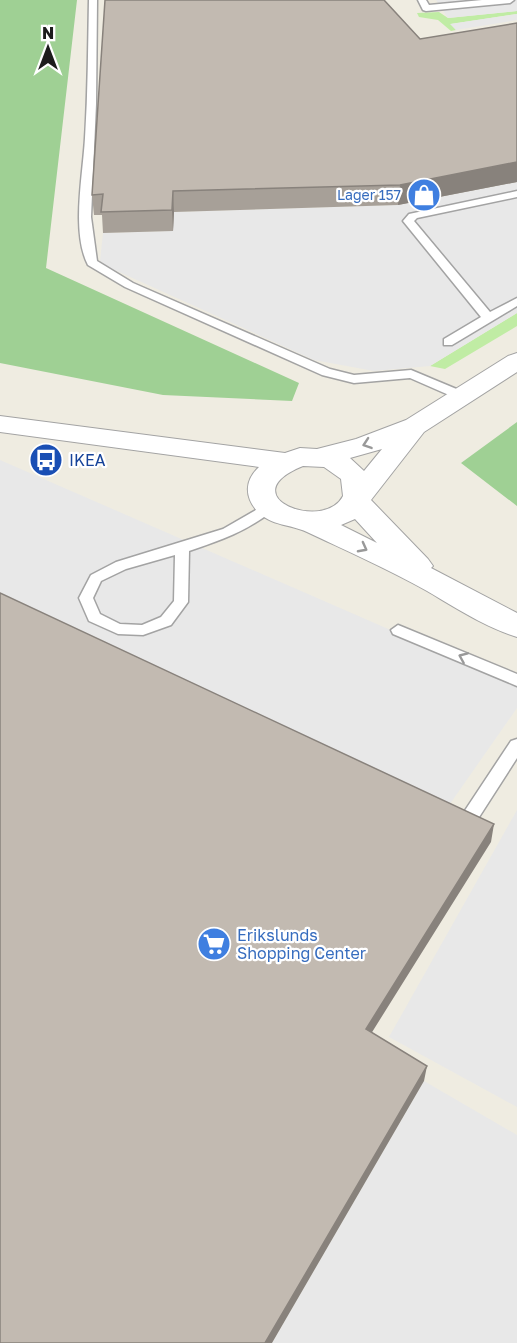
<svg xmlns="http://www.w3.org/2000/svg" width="517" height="1343" viewBox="0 0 517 1343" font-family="'Golos Text',sans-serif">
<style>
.grass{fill:#c0eca4}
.forest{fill:#9fd094}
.parking{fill:#e8e8e8}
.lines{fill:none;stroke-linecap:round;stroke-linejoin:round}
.service-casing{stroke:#a3a3a3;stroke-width:3}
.minor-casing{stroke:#a3a3a3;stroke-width:2}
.service{fill:#fff;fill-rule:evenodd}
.minor{fill:#fff;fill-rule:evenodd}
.wall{fill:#a7a098}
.shaded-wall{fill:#88827c}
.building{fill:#c2bab1;stroke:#88827c;stroke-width:1.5}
.oneway{stroke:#999}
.labels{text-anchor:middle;stroke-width:4.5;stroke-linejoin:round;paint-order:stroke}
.far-shop-label{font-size:14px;fill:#366cbe;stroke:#fff;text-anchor:end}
.transit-label{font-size:16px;fill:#164399;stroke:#fff;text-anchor:start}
.shop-label{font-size:16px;fill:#366cbe;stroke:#fff;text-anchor:start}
</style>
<rect width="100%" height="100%" fill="#efece1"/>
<path class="grass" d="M517 11V14L451 24 456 30 451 31 438 20 419 17 417 13 439 12 448 18Z
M517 313V326L445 369 430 366Z"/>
<path class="forest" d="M0 0H77L46 268 299 383 292 401 163 395 0 363Z
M517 422V506L461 463Z"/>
<path class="parking" d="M436 0H517V11L448 18Z
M517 14V20L456 30 450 24Z
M517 182V313L430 366 374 371 314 360 108 267 100 261 103 233 172 231 174 212 398 205Z
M0 460 517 685V708L445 811 0 594Z
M517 810V1107L389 1037Z
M424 1081 517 1135V1343H272Z"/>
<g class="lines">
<g class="service-casing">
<path id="service" d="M89 0H97L96 104 91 217 97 261 133 283 330 369 354 375 411 370 466 393 468 396 466 399H458L410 378 354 383 322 375 125 287 88 265C71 232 83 175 85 138 88 92 88 46 89 0Z
M418 0H426L429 5 482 0H514L510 3 426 11 423 10Z
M517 191V197L417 218 414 221 490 312 517 298V306L452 345H444V339L481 317 403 221 409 214Z
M268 503 273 504 275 507 273 510C248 531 219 541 189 551L188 602 171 625 143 635 118 634 89 621 79 598 91 575 116 562 223 529ZM175 555 174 601 161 617 142 625 120 624 100 614 93 598 101 581 126 569Z
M398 625 517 674V686L393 634 391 630Z
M517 739V758L474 825 468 827 462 825 460 820 462 815 511 741Z"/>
</g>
<g class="minor-casing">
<path id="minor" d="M517 353V372L424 432 371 500 428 559 433 566 431 568 517 613V637C485 627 456 608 427 591 388 569 347 551 307 532 290 524 271 526 257 511 244 496 245 480 259 467L0 432V416L285 453 300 448 317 449 356 439 406 420 508 356ZM382 449 364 471 350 458ZM303 466 324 467 341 479 343 496C324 533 229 496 303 466ZM355 519 377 543 341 525Z"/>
</g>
<use href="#service" class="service"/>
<use href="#minor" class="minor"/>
</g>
<path class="wall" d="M517 23V182L398 205 174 212 173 231 103 233 102 215H94L92 195 420 39Z"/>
<path class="shaded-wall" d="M517 162V182L398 205 400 185Z
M173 191 174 212 173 231 172 210Z
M494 824 491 842 364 1045 366 1029Z
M427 1066 424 1081 272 1343H265Z"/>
<path class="building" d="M105 0H384L420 39 517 23V162L400 185 173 191 172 210 101 212 103 194 92 195Z
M0 593 494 824 366 1029 427 1066 265 1343H0Z"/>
<defs><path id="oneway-chevron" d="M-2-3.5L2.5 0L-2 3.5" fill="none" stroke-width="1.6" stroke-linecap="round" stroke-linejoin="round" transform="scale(1.5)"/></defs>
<g class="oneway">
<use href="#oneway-chevron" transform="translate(367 444) rotate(161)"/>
<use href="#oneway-chevron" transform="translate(363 548) rotate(28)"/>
<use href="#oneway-chevron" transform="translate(463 657) rotate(-157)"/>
</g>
<defs>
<g id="shop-disc" transform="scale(1.725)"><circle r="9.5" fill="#3f7fe0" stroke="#fff"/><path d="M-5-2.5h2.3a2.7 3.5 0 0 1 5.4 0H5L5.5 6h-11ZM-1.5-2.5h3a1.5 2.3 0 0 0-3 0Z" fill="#fff"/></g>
<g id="bus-disc" transform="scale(1.725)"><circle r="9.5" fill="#1a4fb4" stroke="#fff"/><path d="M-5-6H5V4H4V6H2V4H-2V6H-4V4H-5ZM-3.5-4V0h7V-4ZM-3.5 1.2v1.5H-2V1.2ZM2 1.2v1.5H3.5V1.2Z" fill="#fff"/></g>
<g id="supermarket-disc" transform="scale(1.725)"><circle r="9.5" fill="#3f7fe0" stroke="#fff"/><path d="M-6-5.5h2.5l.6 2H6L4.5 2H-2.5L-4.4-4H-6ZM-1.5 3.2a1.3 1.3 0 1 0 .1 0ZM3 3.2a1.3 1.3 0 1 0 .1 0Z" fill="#fff"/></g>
</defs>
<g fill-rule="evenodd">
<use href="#shop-disc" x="424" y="195"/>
<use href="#bus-disc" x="46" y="460"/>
<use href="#supermarket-disc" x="214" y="944"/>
</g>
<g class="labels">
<g class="far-shop-label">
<text x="401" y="200">Lager 157</text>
</g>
<g class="transit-label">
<text x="69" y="466">IKEA</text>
</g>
<g class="shop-label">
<text x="237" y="941">Erikslunds<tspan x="237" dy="18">Shopping Center</tspan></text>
</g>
</g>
<g transform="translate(48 48)" stroke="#ffffff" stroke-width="4.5" paint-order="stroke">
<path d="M0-4.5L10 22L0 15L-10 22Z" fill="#1c1c1c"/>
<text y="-9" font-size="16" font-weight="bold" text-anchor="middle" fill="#1c1c1c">N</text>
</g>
</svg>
